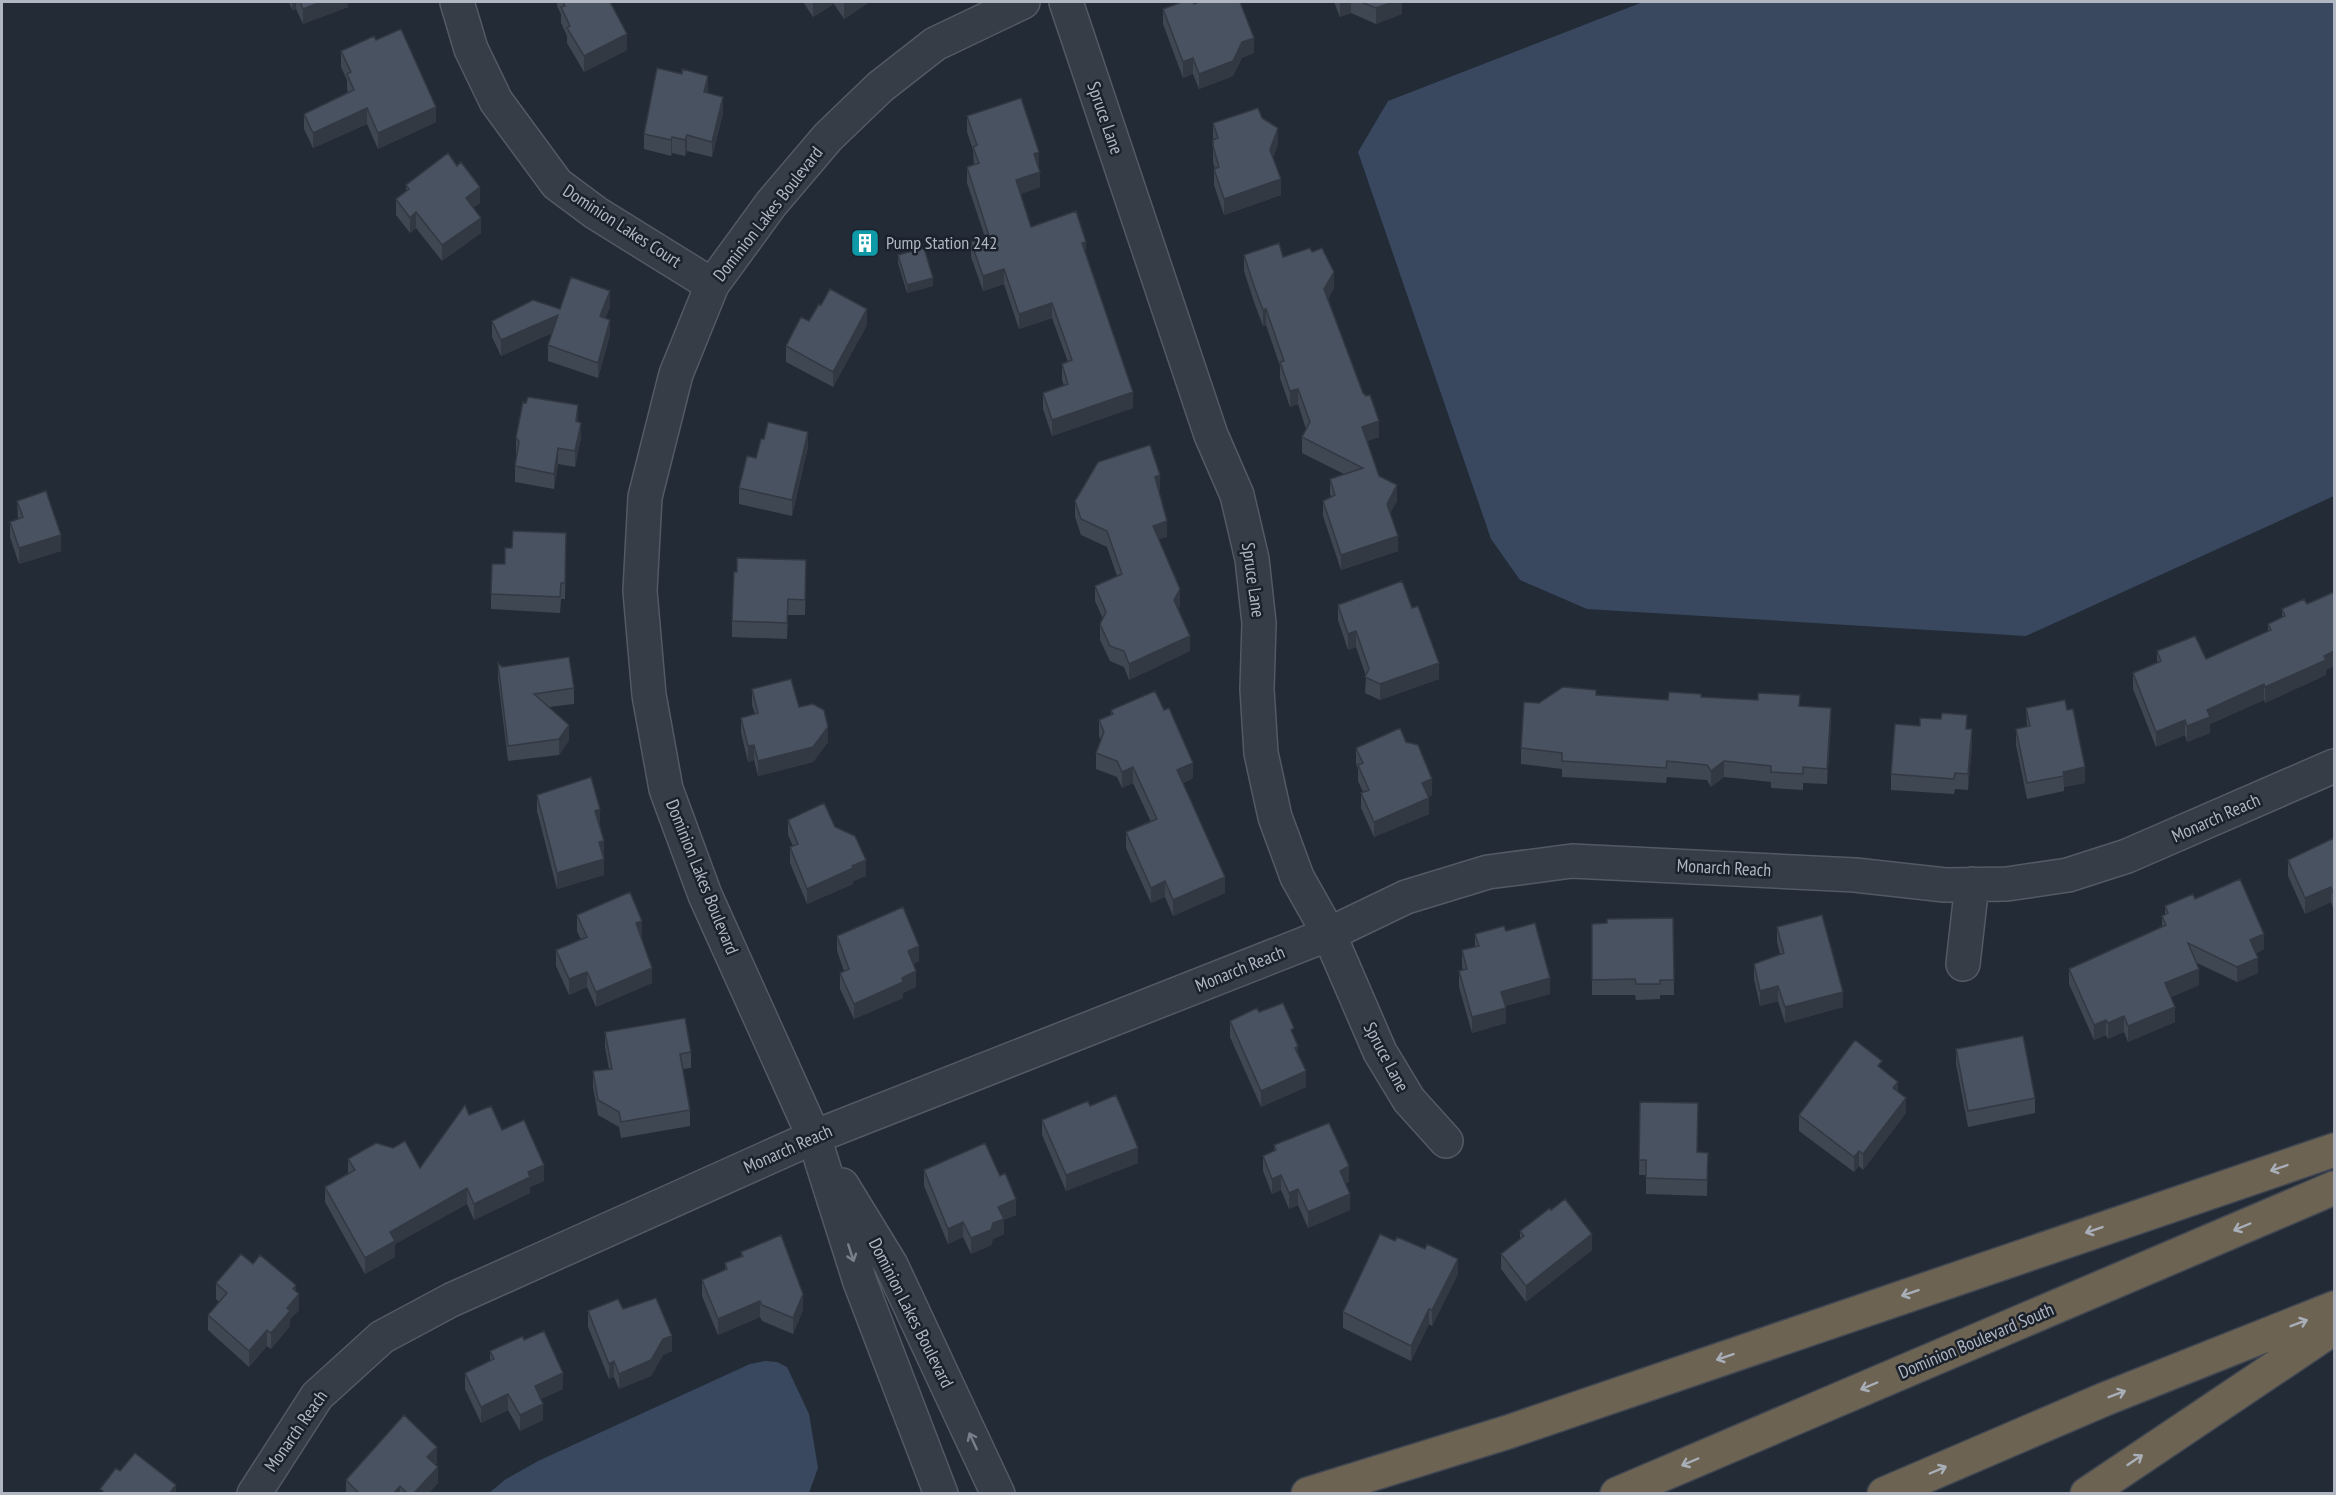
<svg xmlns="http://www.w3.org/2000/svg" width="2336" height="1495" viewBox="0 0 2336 1495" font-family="'PT Sans Narrow',sans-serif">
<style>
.water{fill:#39485f}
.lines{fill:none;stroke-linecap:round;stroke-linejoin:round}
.minor-casing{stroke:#535a65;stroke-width:36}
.motorway-casing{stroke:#404752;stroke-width:36}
.minor{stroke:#363d47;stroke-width:33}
.motorway{stroke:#6d6353;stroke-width:33}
.wall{fill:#3f4753}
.shaded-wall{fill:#333943}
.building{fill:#495260;stroke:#333943;stroke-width:1.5}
.oneway{stroke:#a9afb8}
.oneway2{stroke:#79808b}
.labels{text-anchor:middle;stroke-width:5;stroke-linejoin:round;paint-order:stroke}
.street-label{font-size:18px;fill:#b0b7c3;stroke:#1b222c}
.poi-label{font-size:18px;fill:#b0b7c3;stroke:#1b222c;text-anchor:start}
</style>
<rect width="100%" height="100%" fill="#222b36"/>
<path class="water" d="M1643 2H2334V496L2026 636 1587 609 1520 580 1491 539 1358 152 1388 101Z
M765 1361 777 1362 787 1367 809 1414 818 1468 809 1493H489L506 1479 538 1461 750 1364Z"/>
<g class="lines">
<g class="minor-casing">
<path id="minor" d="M457 2 471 49 496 101 557 184 596 213 712 285
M1066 2 1211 435 1237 495 1252 559 1259 623 1257 689 1261 753 1275 817 1297 877 1329 934 1380 1052 1409 1100 1446 1141
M1963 964 1972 884
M842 1185 891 1265 998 1494
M254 1494 317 1396 382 1337 451 1300 814 1137 1329 934 1406 897 1488 872 1572 861 1855 875 1945 885 2007 884 2068 875 2127 856 2334 766
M941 1494 860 1282 814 1137 705 895 666 789 649 695 640 591 645 497 676 374 712 285 771 204 828 137 880 87 935 44 1023 2"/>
</g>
<g class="motorway-casing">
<path id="motorway" d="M1308 1494 1508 1432 2334 1150
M1617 1494 2334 1188
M1884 1494 2105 1399 2334 1308
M2087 1494 2334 1328"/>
</g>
<use href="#minor" class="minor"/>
<use href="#motorway" class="motorway"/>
</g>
<path class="wall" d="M289 2H348V7L303 24 296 9 292 10Z
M557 2H610L627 50 584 72 567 43V36L561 23V14L557 6Z
M803 2H868V3L844 19 834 4 813 17Z
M1334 2H1402V14L1376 24 1351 13 1340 17Z
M1194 4 1254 53 1242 58 1233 76 1199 89 1193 74 1183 78 1163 24V9Z
M376 40 436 122 378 149 367 124 313 148 304 129V114L348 92 347 89V80L341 67V51Z
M708 91V93L723 113 712 157 687 151 685 156 672 153 671 156 644 149V134Z
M967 116 1039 168 1040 187 1020 194 1031 227 1086 253 1133 408 1052 436 1043 409V393L1064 386 1062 380V364L1068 362 1052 318 1019 329 1004 284 983 291 971 257V242L985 237 967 183V167L974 165 973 150 967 132Z
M1262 118 1278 144 1273 158 1281 195 1224 215 1214 185V169H1215L1213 162V123Z
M406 185 480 203 473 208 481 233 442 261 416 228 410 233 396 215V199L406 192Z
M1312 252 1334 288 1328 299 1379 437 1367 441 1379 476 1397 501 1390 513 1398 551 1341 570 1323 516V501L1331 497 1330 494V479L1344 474 1302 453V437L1306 429 1298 404 1290 407 1280 378V366L1266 325 1263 326 1254 302 1244 271V255L1283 257Z
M898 255 933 286 907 293 898 263Z
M610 307 605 318 610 335 598 378 548 361V345L552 333 501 356 492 337V321L560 309Z
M867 325 833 387 786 362V346Z
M578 422 581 438 575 467 558 464 554 489 515 482V466L517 454 516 453V437Z
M764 439 808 447 792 516 739 504V488L756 458Z
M1159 491 1167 537 1159 539 1180 605 1178 609 1190 651 1129 680 1124 667 1110 661 1100 640V624L1103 619 1095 601V586L1117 576 1107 547 1081 535 1075 517V501L1160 491Z
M17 501 61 551 19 564 10 537V522L18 519Z
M566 548 565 599H561L560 613 491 609V594L505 564Z
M806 576 805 615H788L787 639 732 637V621Z
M2334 592V666L2326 670V675L2265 703 2264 700 2210 724V733L2187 742 2185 735 2156 747 2133 689V673L2157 662V651L2206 659 2268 631V624L2282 617V609L2307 604Z
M1338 605 1439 679 1380 700 1365 693 1366 676 1356 647 1348 650 1338 620Z
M498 663 502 667 574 688V704L549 707 569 740 559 755 508 761 498 679Z
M752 689 799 707 828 742 813 762 758 776 754 760 748 762 741 733V718L755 714 752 705Z
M1596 695 1668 700 1701 697 1800 706 1831 723 1827 784 1803 783V790L1771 788V782L1724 777 1711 787 1707 780 1667 777 1666 783 1562 777V769L1521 764V748L1539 703Z
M2026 708 2085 783 2064 787V791L2027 799 2016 745V729L2027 727Z
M1111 710 1193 778 1183 783 1225 893 1173 916 1165 897 1151 903 1126 848V832L1151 822 1133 783 1122 788 1117 777 1096 769V753L1101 740 1099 736V720L1111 715Z
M1967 729 1972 745 1968 790 1955 789 1954 794 1891 790V774Z
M1406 742 1432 795 1428 797 1429 814 1374 837 1361 808V793L1363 792 1358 781V769L1356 764V748Z
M537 795 600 825 604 856V875L557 889 537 811Z
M788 820 835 827 866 876 853 881V884L807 904 790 863V847L793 846 788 835Z
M2334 838V911L2331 902 2305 914 2288 876V860Z
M2195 899 2264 949 2256 953 2258 973 2237 982 2197 963 2199 985 2171 997 2175 1022 2128 1042 2124 1032 2108 1039 2106 1035 2094 1040 2069 984V969L2162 927V916L2165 914V906Z
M577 915 642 936 641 937 652 983 596 1007 587 987 569 995 556 966V950L581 940 577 931Z
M1673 918 1674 995H1660V999L1636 1000 1635 995H1592V924Z
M1777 927 1843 1007 1785 1023 1778 1001 1760 1006 1754 979V964L1780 954 1777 942Z
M1506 931 1550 994 1505 1006 1506 1023 1472 1033 1459 987V971L1463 970 1462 966V950L1475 947V934Z
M837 936 919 961 913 964 916 987 903 993V998L854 1019 840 989V973L844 971 837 951Z
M1259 1012 1294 1036 1306 1087 1261 1107 1230 1037V1021Z
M605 1032 691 1052V1068L683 1069 690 1110V1126L621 1138 619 1127 598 1115 593 1087V1071L609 1069 605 1047Z
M1956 1049 2035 1098V1113L1968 1127 1956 1064Z
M1882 1069 1898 1092 1906 1113 1863 1170 1859 1166 1854 1172 1799 1131V1115Z
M1640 1102 1697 1152 1708 1153 1707 1196 1646 1194V1175H1639Z
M1090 1106 1138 1163 1066 1191 1042 1135V1120Z
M469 1115 502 1130 544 1181 530 1187V1193L474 1220 467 1204 395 1244V1257L365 1274 325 1202V1187L348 1173V1159L420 1168Z
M1274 1145 1349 1182 1345 1184 1350 1210 1308 1228 1298 1205 1289 1209 1281 1190 1272 1194 1263 1171V1156L1274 1151Z
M924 1170 1016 1215 1004 1220V1234L993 1239 991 1245 971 1254 963 1237 948 1244 924 1186Z
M1520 1231 1592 1250 1526 1302 1501 1269V1254L1520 1239Z
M1395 1241 1425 1249 1458 1274 1432 1326 1429 1324 1411 1361 1343 1328V1312Z
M741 1252 803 1310 793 1334 762 1321 760 1317 718 1335 702 1296V1280L725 1270V1263L741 1256Z
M253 1264 296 1291 299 1310 290 1319V1326L271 1349 267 1346 249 1367 208 1330V1315L219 1302 216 1299V1283Z
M623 1309 672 1351 663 1355 651 1376 619 1389 614 1377 609 1379 588 1327V1311Z
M524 1340 563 1389 541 1399 543 1420 520 1431 508 1410 481 1423 465 1389V1373L490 1361V1351Z
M437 1463 435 1465 438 1483 428 1494H346V1480Z"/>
<path class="shaded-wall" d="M292 2H296V9L292 10Z
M321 2H348V7L303 24V9Z
M813 2H834V4L813 17Z
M846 2H868V3L844 19V3Z
M1340 2H1351V13L1340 17Z
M1393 2H1402V14L1376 24V8Z
M627 34V50L584 72V56Z
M1254 38V53L1242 58 1233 76 1199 89V74L1242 42Z
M1193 58V74L1183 78V62Z
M708 76V91L704 108V92Z
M723 97V113L712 157V142Z
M436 107V122L378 149V133Z
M367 108V124L313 148V133Z
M1278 128V144L1270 166V150Z
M687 135V151L685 156V140Z
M672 137V153L671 156V140Z
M1039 152V168L1034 169V154Z
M1040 172V187L1016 196V180Z
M1281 179V195L1224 215V199Z
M480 187V203L466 214V198Z
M416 212V228L410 233V218Z
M481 218V233L442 261V245Z
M1086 242V257L1082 243Z
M1004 269V284L983 291V276Z
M1334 272V288L1324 305V289Z
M933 278V286L907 293V285Z
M610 291V307L600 332V316Z
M1052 303V318L1019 329V314Z
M867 309V325L833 387V372Z
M1266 309V325L1263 326V310Z
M558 315V330L501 356V340Z
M610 320V335L598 378V363Z
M1298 389V404L1290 407V391Z
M1133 392V408L1052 436V420Z
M578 405V421L576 437V421Z
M1379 421V437L1362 443V427Z
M581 423V438L575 467V451Z
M808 432V447L792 516V500Z
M558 448V464L554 489V474Z
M1160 475V491L1155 492V477Z
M1397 485V501L1387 519V504Z
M1167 521V537L1153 541V526Z
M61 535V551L19 564V548Z
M1398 536V551L1341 570V555Z
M1180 589V605L1174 615V600Z
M1356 631V647L1348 650V634Z
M1190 636V651L1129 680V664Z
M2334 651V666L2326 670V675L2265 703V687L2324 656Z
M1439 663V679L1380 700V684Z
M2264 684V700L2210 724V733L2187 742V726L2207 710Z
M1831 708V723L1827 784V769Z
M2185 720V735L2156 747V732Z
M569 725V740L559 755V739Z
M828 727V742L813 762 758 776V761Z
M1972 729V745L1968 790V774Z
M754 745V760L748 762V746Z
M1724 761V777L1711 787V771Z
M1193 763V778L1177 786V770Z
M1133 767V783L1122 788V772Z
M2085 767V783L2064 787 2063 772Z
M1432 779V795L1422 799V783Z
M1429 798V814L1374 837V822Z
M600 809V825L595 826V811Z
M604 841V856L599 858V842Z
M604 859V875L557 889V873Z
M866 860V876L853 881V884L807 904V889L852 866Z
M1225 877V893L1173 916V900Z
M1165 881V897L1151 903V888Z
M2331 887V902L2305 914V898Z
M642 921V936L636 939V923Z
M2264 934V949L2250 955V940Z
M919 946V961L908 967V951Z
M2258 958V973L2237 982V967Z
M652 968V983L596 1007V992Z
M2199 969V985L2165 999V983Z
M916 971V987L903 993V998L854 1019V1004L902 978Z
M587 972V987L569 995V979Z
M1550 978V994L1501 1007V992Z
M1778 986V1001L1760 1006V991Z
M1843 992V1007L1785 1023V1007Z
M2175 1007V1022L2128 1042V1026Z
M1506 1008V1023L1472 1033V1017Z
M2124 1016V1032L2108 1039V1023Z
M2106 1020V1035L2094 1040V1025Z
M1298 1046V1061L1295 1048Z
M1306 1071V1087L1261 1107V1091Z
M1898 1082V1097L1893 1088Z
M1906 1098V1113L1863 1170V1154Z
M1138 1148V1163L1066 1191V1175Z
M1859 1151V1166L1854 1172V1157Z
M544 1165V1181L530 1187V1193L474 1220V1204L528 1172Z
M1349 1166V1182L1340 1186V1171Z
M1281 1175V1190L1272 1194V1179Z
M467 1188V1204L395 1244V1257L365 1274V1258L390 1232Z
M1298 1189V1205L1289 1209V1193Z
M1350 1194V1210L1308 1228V1212Z
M1016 1199V1215L1004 1220V1234L993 1239 991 1245 971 1254V1238L998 1207Z
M963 1222V1237L948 1244V1229Z
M1592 1234V1250L1526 1302V1286Z
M1458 1259V1274L1432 1326V1310Z
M296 1285V1298L299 1294V1310L290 1319V1326L271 1349V1333L287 1308 293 1289Z
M803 1294V1310L793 1334V1318Z
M760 1301V1317L718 1335V1319Z
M1429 1309V1324L1411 1361V1346Z
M267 1330V1346L249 1367V1351Z
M672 1336V1351L663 1355 651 1376 619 1389V1374L663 1339Z
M614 1361V1377L609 1379V1364Z
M563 1373V1389L535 1402V1386Z
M508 1394V1410L481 1423V1407Z
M543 1404V1420L520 1431V1415Z
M437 1447V1463L427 1473V1457Z
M438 1467V1483L428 1494H413Z
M176 1485V1494H169Z
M400 1486V1494H393Z"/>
<path class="building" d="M300 2H321L303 9Z
M563 2H610L627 34 584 56 567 28 570 26 561 7 565 6Z
M1182 2H1193L1194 4 1199 2H1240L1254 38 1242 42 1233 61 1199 74 1193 58 1183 62 1163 9Z
M1361 2H1393L1376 8Z
M401 29 436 107 378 133 367 108 313 133 304 114 354 90 347 74 351 72 341 51 374 36 376 40Z
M657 68 682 74V69L708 76 704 92 723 97 712 142 687 135 685 140 672 137 671 140 644 134Z
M1021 98 1039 152 1034 154 1040 172 1016 180 1031 227 1076 211 1086 242 1082 243 1133 392 1052 420 1043 393 1068 384 1062 364 1072 360 1052 303 1019 314 1004 269 983 276 971 242 989 236 967 167 979 163 973 147 977 145 967 116Z
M1258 108 1262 118 1278 128 1270 150 1281 179 1224 199 1214 169 1219 167 1213 146V140L1218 138 1213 123Z
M448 153 457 166 461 162 480 187 466 198 481 218 442 245 416 212 410 218 396 199 409 189 406 185Z
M1279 243 1283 257 1310 248 1312 252 1322 248 1334 272 1324 289 1363 393 1366 396 1370 395 1379 421 1362 427 1379 476 1397 485 1387 504 1398 536 1341 555 1323 501 1335 495 1330 479 1363 468 1302 437 1310 422 1298 389 1290 391 1280 362 1284 361 1266 309 1263 310 1254 286 1244 255Z
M924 248 933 278 907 285 898 255Z
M571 277 610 291 600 316 610 320 598 363 548 345 558 315 501 340 492 321 533 300 560 309Z
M830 289 867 309 833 372 786 346 801 317 809 321 819 304 821 305Z
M528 397 578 405 576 421 581 423 575 451 558 448 554 474 515 466 519 442 516 437 523 402 526 403Z
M768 422 808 432 792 500 739 488 747 456 756 458 761 439H764Z
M1150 445 1160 475 1155 477 1167 521 1153 526 1180 589 1174 600 1190 636 1129 664 1124 651 1110 646 1100 624 1106 612 1095 586 1122 574 1107 531 1081 519 1075 501 1098 462Z
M46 491 61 535 19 548 10 522 23 517 17 501Z
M513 531 566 533 565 583H561L560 597 491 594 492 564H505V548H512Z
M737 558 806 560 805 600 788 599 787 623 732 621 734 572H737Z
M1402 581 1412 608 1418 606 1439 663 1380 684 1365 677 1369 669 1356 631 1348 634 1338 605Z
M2334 592V651L2324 656 2326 660 2265 687 2264 684 2207 710 2210 717 2187 726 2185 720 2156 732 2133 673 2161 661 2157 651 2195 636 2206 659 2271 630 2268 624 2285 616 2282 609 2304 599 2307 604Z
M569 657 574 688 534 694 569 725 559 739 508 746 498 663 502 667Z
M791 679 799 707 813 704 824 710 828 727 813 747 758 761 754 745 748 746 741 718 758 713 752 689Z
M1563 687 1596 690V695L1668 700 1669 692 1701 694V697L1758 700V693L1800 695 1799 706 1831 708 1827 769 1803 767V774L1771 772V766L1724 761 1711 771 1707 765 1667 761 1666 768 1562 761V753L1521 748 1524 702 1539 703Z
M1155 691 1164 710 1169 708 1193 763 1177 770 1225 877 1173 900 1165 881 1151 888 1126 832 1157 819 1133 767 1122 772 1117 761 1096 753 1104 732 1099 720 1113 714 1111 710Z
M2065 700 2067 710 2073 709 2085 767 2063 772 2064 776 2027 783 2016 729 2030 726 2026 708Z
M1942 713 1967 715 1966 729H1972L1968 774 1955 773 1954 779 1891 774 1895 724 1920 726V718L1941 719Z
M1400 728 1406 742 1418 745 1432 779 1422 783 1429 798 1374 822 1361 793 1369 790 1358 765 1363 763 1356 748Z
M591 777 600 809 595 811 604 841 599 842 604 859 557 873 537 795Z
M824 803 835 827 855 836 866 860 852 866 853 868 807 889 790 847 798 844 788 820Z
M2334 838V895L2331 887 2305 898 2288 860Z
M2240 879 2264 934 2250 940 2258 958 2237 967 2188 943 2199 969 2165 983 2175 1007 2128 1026 2124 1016 2108 1023 2106 1020 2094 1025 2069 969 2166 925 2162 916 2168 913 2165 906 2193 894 2195 899Z
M630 892 642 921 636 923 652 968 596 992 587 972 569 979 556 950 587 937 577 915Z
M903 907 919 946 908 951 916 971 902 978 903 982 854 1004 840 973 849 969 837 936Z
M1822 915 1843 992 1785 1007 1778 986 1760 991 1754 964 1784 953 1777 927Z
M1673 918 1674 980H1660V984H1636L1635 979 1592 980V924L1607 923V919Z
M1535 923 1550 978 1501 992 1506 1008 1472 1017 1459 971 1467 969 1462 950 1479 946 1475 934 1504 926 1506 931Z
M1283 1003 1294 1028 1291 1030 1298 1046 1295 1048 1306 1071 1261 1091 1230 1021 1257 1008 1259 1012Z
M685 1018 691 1052 680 1054 690 1110 621 1122 619 1112 598 1100 593 1071 612 1069 605 1032Z
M2023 1036 2035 1098 1968 1111 1956 1049Z
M1855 1040 1882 1061 1878 1066 1898 1082 1893 1088 1906 1098 1863 1154 1859 1151 1854 1157 1799 1115Z
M1116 1095 1138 1148 1066 1175 1042 1120 1088 1101 1090 1106Z
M1640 1102 1698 1103 1697 1152 1708 1153 1707 1180 1646 1178V1160H1639Z
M465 1105 469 1115 491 1106 502 1130 524 1120 544 1165 528 1172 530 1177 474 1204 467 1188 390 1232 395 1241 365 1258 325 1187 355 1170 348 1159 376 1143 393 1148 405 1141 420 1168Z
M1329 1123 1349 1166 1340 1171 1350 1194 1308 1212 1298 1189 1289 1193 1281 1175 1272 1179 1263 1156 1276 1150 1274 1145Z
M985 1143 1000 1176 1005 1173 1016 1199 998 1207 1004 1219 993 1223 991 1230 971 1238 963 1222 948 1229 924 1170Z
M1565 1199 1592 1234 1526 1286 1501 1254 1524 1236 1520 1231 1550 1208 1551 1210Z
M1380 1234 1395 1241 1397 1237 1425 1249 1427 1244 1458 1259 1432 1310 1429 1309 1411 1346 1343 1312Z
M781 1235 803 1294 793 1318 762 1305 760 1301 718 1319 702 1280 727 1269 725 1263 743 1256 741 1252Z
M241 1254 253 1264 260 1255 296 1285 293 1289 299 1294 287 1308 290 1311 271 1333 267 1330 249 1351 208 1315 227 1293 216 1283Z
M656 1298 672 1336 663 1339 651 1360 619 1374 614 1361 609 1364 588 1311 618 1299 623 1309Z
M544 1331 563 1373 535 1386 543 1404 520 1415 508 1394 481 1407 465 1373 494 1359 490 1351 523 1336 524 1340Z
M404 1415 437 1447 427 1457 438 1467 413 1494H408L400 1486 393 1494H360L346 1480Z
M135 1453 176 1485 169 1494H102L103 1491 100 1489 116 1468 120 1471Z"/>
<defs><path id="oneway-shaft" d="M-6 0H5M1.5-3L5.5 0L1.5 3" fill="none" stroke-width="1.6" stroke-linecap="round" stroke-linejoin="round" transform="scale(1.5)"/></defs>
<g class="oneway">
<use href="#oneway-shaft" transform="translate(2279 1168) rotate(161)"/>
<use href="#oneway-shaft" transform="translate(2242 1227) rotate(157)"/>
<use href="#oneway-shaft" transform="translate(2094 1230) rotate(161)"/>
<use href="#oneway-shaft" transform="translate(1910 1293) rotate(161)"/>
<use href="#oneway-shaft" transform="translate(2299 1323) rotate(-21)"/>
<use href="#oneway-shaft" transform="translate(1725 1357) rotate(161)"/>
<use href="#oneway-shaft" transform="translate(1869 1386) rotate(157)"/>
<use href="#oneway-shaft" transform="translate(2117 1394) rotate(-21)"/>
<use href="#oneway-shaft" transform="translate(2135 1460) rotate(-34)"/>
<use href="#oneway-shaft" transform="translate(1690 1462) rotate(157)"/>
<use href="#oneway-shaft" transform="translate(1938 1470) rotate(-23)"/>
</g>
<g class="oneway2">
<use href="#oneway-shaft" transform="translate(851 1253) rotate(72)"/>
<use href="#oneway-shaft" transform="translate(973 1441) rotate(-115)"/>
</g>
<defs>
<g id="building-square" transform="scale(1.5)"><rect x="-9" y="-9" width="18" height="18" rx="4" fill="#0f9aa8" stroke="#1b222c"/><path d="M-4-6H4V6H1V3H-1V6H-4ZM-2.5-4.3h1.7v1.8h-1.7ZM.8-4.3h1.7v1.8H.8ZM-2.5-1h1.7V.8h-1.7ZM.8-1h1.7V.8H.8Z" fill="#fff"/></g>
</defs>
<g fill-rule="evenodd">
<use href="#building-square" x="865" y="243"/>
</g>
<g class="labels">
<g class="street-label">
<text transform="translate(1105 118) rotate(71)" y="6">Spruce Lane</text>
<text transform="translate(768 214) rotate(-52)" y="6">Dominion Lakes Boulevard</text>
<text transform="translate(622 226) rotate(33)" y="6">Dominion Lakes Court</text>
<text transform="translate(1253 580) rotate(82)" y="6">Spruce Lane</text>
<text transform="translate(2216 818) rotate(-24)" y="6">Monarch Reach</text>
<text transform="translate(1724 868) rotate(3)" y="6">Monarch Reach</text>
<text transform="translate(702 877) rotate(68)" y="6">Dominion Lakes Boulevard</text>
<text transform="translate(1240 969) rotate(-22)" y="6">Monarch Reach</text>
<text transform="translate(1386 1057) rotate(62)" y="6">Spruce Lane</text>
<text transform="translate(788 1149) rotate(-24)" y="6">Monarch Reach</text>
<text transform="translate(911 1313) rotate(63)" y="6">Dominion Lakes Boulevard</text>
<text transform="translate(1976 1341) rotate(-23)" y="6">Dominion Boulevard South</text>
<text transform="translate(296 1431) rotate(-55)" y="6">Monarch Reach</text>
</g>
<g class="poi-label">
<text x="886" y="249">Pump Station 242</text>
</g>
</g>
<rect width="2336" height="1495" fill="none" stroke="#b0b7c3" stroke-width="6"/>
</svg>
